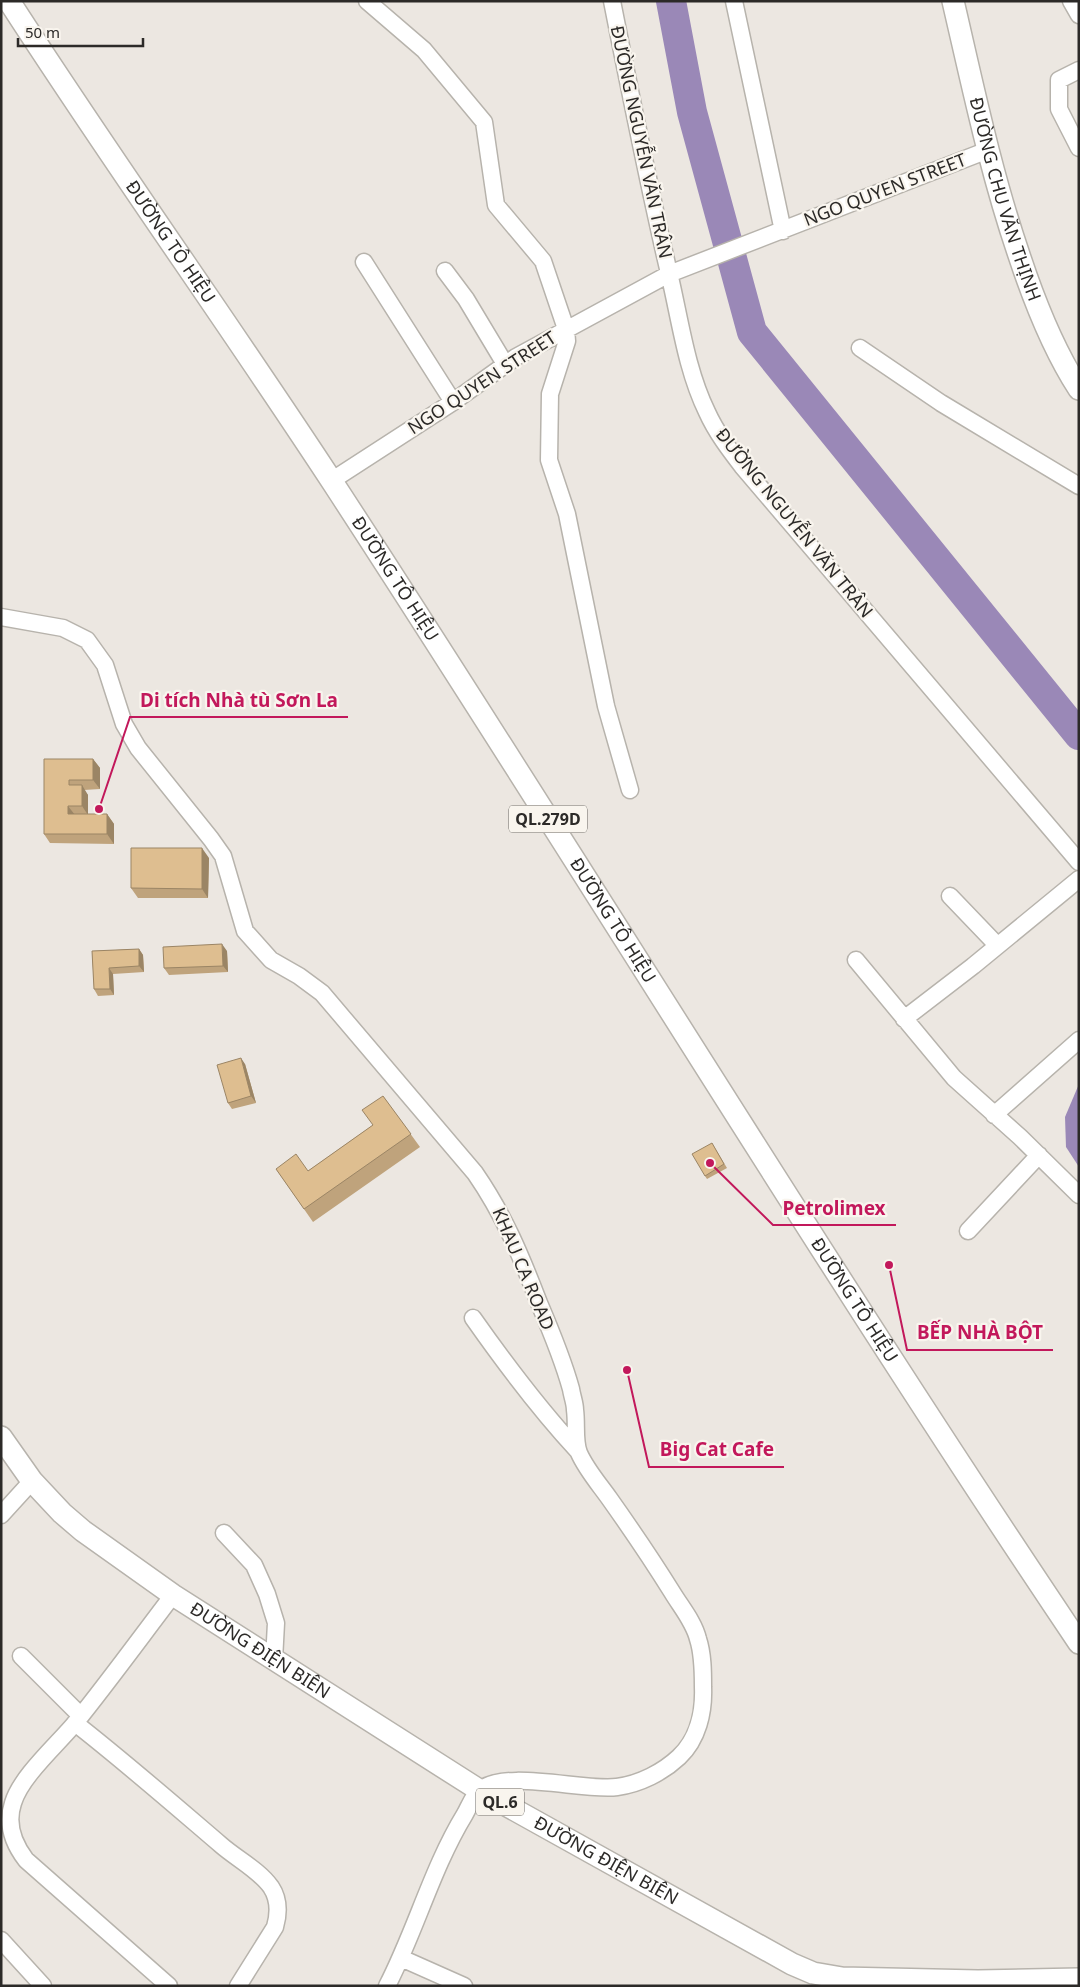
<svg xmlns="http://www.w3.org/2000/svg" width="1080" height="1987" viewBox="0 0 1080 1987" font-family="'Noto Sans',sans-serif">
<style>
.water{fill:#9a88b7}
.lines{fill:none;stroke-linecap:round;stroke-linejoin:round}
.river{stroke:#9a88b7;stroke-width:30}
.minor-casing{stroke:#b7b3ac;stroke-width:19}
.major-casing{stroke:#b7b3ac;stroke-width:24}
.minor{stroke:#fff;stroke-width:16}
.major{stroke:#fff;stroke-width:21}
.wall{fill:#bfa37c}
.shaded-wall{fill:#9b8565}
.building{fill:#debe90;stroke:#9b8565}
.labels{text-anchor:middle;stroke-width:4.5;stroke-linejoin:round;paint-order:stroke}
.shield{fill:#f9f5ee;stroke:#6a6763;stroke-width:1}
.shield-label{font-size:16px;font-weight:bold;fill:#2c2a28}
.street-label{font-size:18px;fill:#2c2a28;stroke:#f9f5ee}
.leader{fill:none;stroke:#c2185b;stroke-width:2}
.callout-dot{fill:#c2185b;stroke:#f9f5ee;stroke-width:2}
.callout-label{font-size:19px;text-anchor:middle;font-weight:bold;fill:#c2185b;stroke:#f9f5ee;stroke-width:4.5;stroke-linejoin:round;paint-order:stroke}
</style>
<rect width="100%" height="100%" fill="#ece7e1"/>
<path class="water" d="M1079 1084V1167L1066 1147 1065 1117Z"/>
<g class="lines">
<path class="river" d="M671 1 692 112 752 332 1079 735"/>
<g class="minor-casing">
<path id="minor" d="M367 1 424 50 484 122 496 205 543 261 566 329 567 341 550 394 549 460 567 514 606 706 630 790
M612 1C630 92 648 183 669 273 680 319 686 369 707 412 716 432 729 449 742 466L1079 862
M734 1 783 231
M1071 1 1079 15
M1079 70 1059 80V109L1079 148
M364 262 453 402
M445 271 466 299 505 364
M860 348 941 403 1079 486
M331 481 453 402 516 357 669 274 988 150
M1 617 63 628 87 640 105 665 124 724 138 748 211 839 223 856 245 931 271 960 299 976 322 993 475 1173C504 1215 521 1256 539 1303 551 1331 563 1360 571 1389 572 1396 575 1403 575 1410 577 1424 574 1441 579 1453 586 1469 599 1484 609 1498 631 1529 652 1560 672 1592 681 1607 694 1622 698 1639 703 1654 703 1672 703 1687 704 1712 698 1739 679 1757 663 1772 640 1784 617 1787 585 1792 504 1768 479 1791 473 1796 469 1807 465 1814 432 1868 416 1930 387 1986
M950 896 997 945
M856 960 954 1078 1020 1137 1079 1195
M904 1019 973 966 1079 879
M994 1115 1079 1040
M968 1231 1039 1155
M473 1318C506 1365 539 1409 578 1451
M1 1515 32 1481
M224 1533 254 1565 267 1594 276 1623 274 1660
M21 1656 80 1715
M75 1723C125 1762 173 1804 221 1845 237 1859 259 1870 271 1887 279 1899 279 1913 275 1927L238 1986
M1 1940 43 1986
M401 1958 464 1986
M169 1986 26 1860C13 1843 6 1824 13 1803 21 1776 58 1744 76 1722 109 1681 141 1637 173 1595"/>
</g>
<g class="major-casing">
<g id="major">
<path id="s1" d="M9 1C114 164 227 321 333 483 584 868 822 1261 1079 1643"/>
<path id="s2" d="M953 1C973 87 991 174 1020 258 1035 303 1053 349 1079 389"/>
<path id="s3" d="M1 1437 32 1481 62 1513 83 1531 173 1595 479 1790 792 1964 813 1973 842 1978 978 1981 1079 1979"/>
</g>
</g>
<use href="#minor" class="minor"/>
<use href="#major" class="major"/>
</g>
<path class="wall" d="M44 759H93L100 768V789L84 790 88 795V814H107L114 824V844L50 843 44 834Z
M209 858 208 898H138L131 888Z
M139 949 143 955 144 972 113 974 114 995 98 996 94 989 92 951Z
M227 951 228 972 169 975 164 968Z
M245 1064 256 1103 232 1109 228 1103Z
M383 1096 420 1147 313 1222 276 1169 308 1171 373 1125Z
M712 1143 727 1168 707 1179 705 1176Z"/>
<path class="shaded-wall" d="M93 759 100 768V789L93 780Z
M82 785 88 795V815L82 806Z
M68 806 75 815 68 814Z
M107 814 114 824V844L107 834Z
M202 848 209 858 208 898 202 889Z
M222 944 227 951 228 972 223 966Z
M139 949 143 955 144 972 139 966Z
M109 968 113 974 114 995 110 989Z
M241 1058 245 1064 256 1103 251 1096Z"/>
<path class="building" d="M44 759H93V780H69V785H82V806H68V814H107V834H44Z
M131 848H202V889L131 888Z
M222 944 223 966 164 968 163 947Z
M139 949V966L109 968 110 989H94L92 951Z
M241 1058 251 1096 228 1103 217 1065Z
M383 1096 411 1134 304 1209 276 1169 296 1154 308 1171 373 1125 362 1110Z
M712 1143 724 1164 705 1176 692 1154Z"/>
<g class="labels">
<g class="shield">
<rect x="509" y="805.5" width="78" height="27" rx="4"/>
<rect x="476" y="1788.5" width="48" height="27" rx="4"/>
</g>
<g class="shield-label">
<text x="548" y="825">QL.279D</text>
<text x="500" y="1808">QL.6</text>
</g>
<g class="street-label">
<text transform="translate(641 142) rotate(78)" y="6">ĐƯỜNG NGUYỄN VĂN TRÂN</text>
<text transform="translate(885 190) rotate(-21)" y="6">NGO QUYEN STREET</text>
<text dy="6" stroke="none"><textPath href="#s2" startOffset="205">ĐƯỜNG CHU VĂN THỊNH</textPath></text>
<text dy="6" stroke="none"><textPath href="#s1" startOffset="290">ĐƯỜNG TÔ HIỆU</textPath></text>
<text transform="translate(482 383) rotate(-33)" y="6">NGO QUYEN STREET</text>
<text transform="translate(794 523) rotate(51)" y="6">ĐƯỜNG NGUYỄN VĂN TRÂN</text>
<text dy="6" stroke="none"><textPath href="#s1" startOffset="695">ĐƯỜNG TÔ HIỆU</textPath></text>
<text dy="6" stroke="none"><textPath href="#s1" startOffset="1100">ĐƯỜNG TÔ HIỆU</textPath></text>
<text transform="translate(523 1269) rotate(67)" y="6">KHAU CA ROAD</text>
<text dy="6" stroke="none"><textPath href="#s1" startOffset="1550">ĐƯỜNG TÔ HIỆU</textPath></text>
<text dy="6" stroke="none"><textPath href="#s3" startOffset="339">ĐƯỜNG ĐIỆN BIÊN</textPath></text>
<text dy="6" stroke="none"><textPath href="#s3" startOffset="744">ĐƯỜNG ĐIỆN BIÊN</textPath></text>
</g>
</g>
<path class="leader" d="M99 809L130 717H348M710 1163L773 1225H896M889 1265L907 1350H1053M627 1370L649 1467H784"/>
<g class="callout-dot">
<circle cx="99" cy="809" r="5"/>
<circle cx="710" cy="1163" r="5"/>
<circle cx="889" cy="1265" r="5"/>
<circle cx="627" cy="1370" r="5"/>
</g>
<g class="callout-label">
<text x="239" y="707">Di tích Nhà tù Sơn La</text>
<text x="834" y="1215">Petrolimex</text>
<text x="980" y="1339">BẾP NHÀ BỘT</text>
<text x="717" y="1456">Big Cat Cafe</text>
</g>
<rect width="1080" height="1987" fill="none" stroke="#2c2a28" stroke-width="5"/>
<path d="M18 38v8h125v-8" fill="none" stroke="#2c2a28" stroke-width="2.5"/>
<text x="25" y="38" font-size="15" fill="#2c2a28" stroke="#f9f5ee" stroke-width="4" paint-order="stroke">50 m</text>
</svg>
